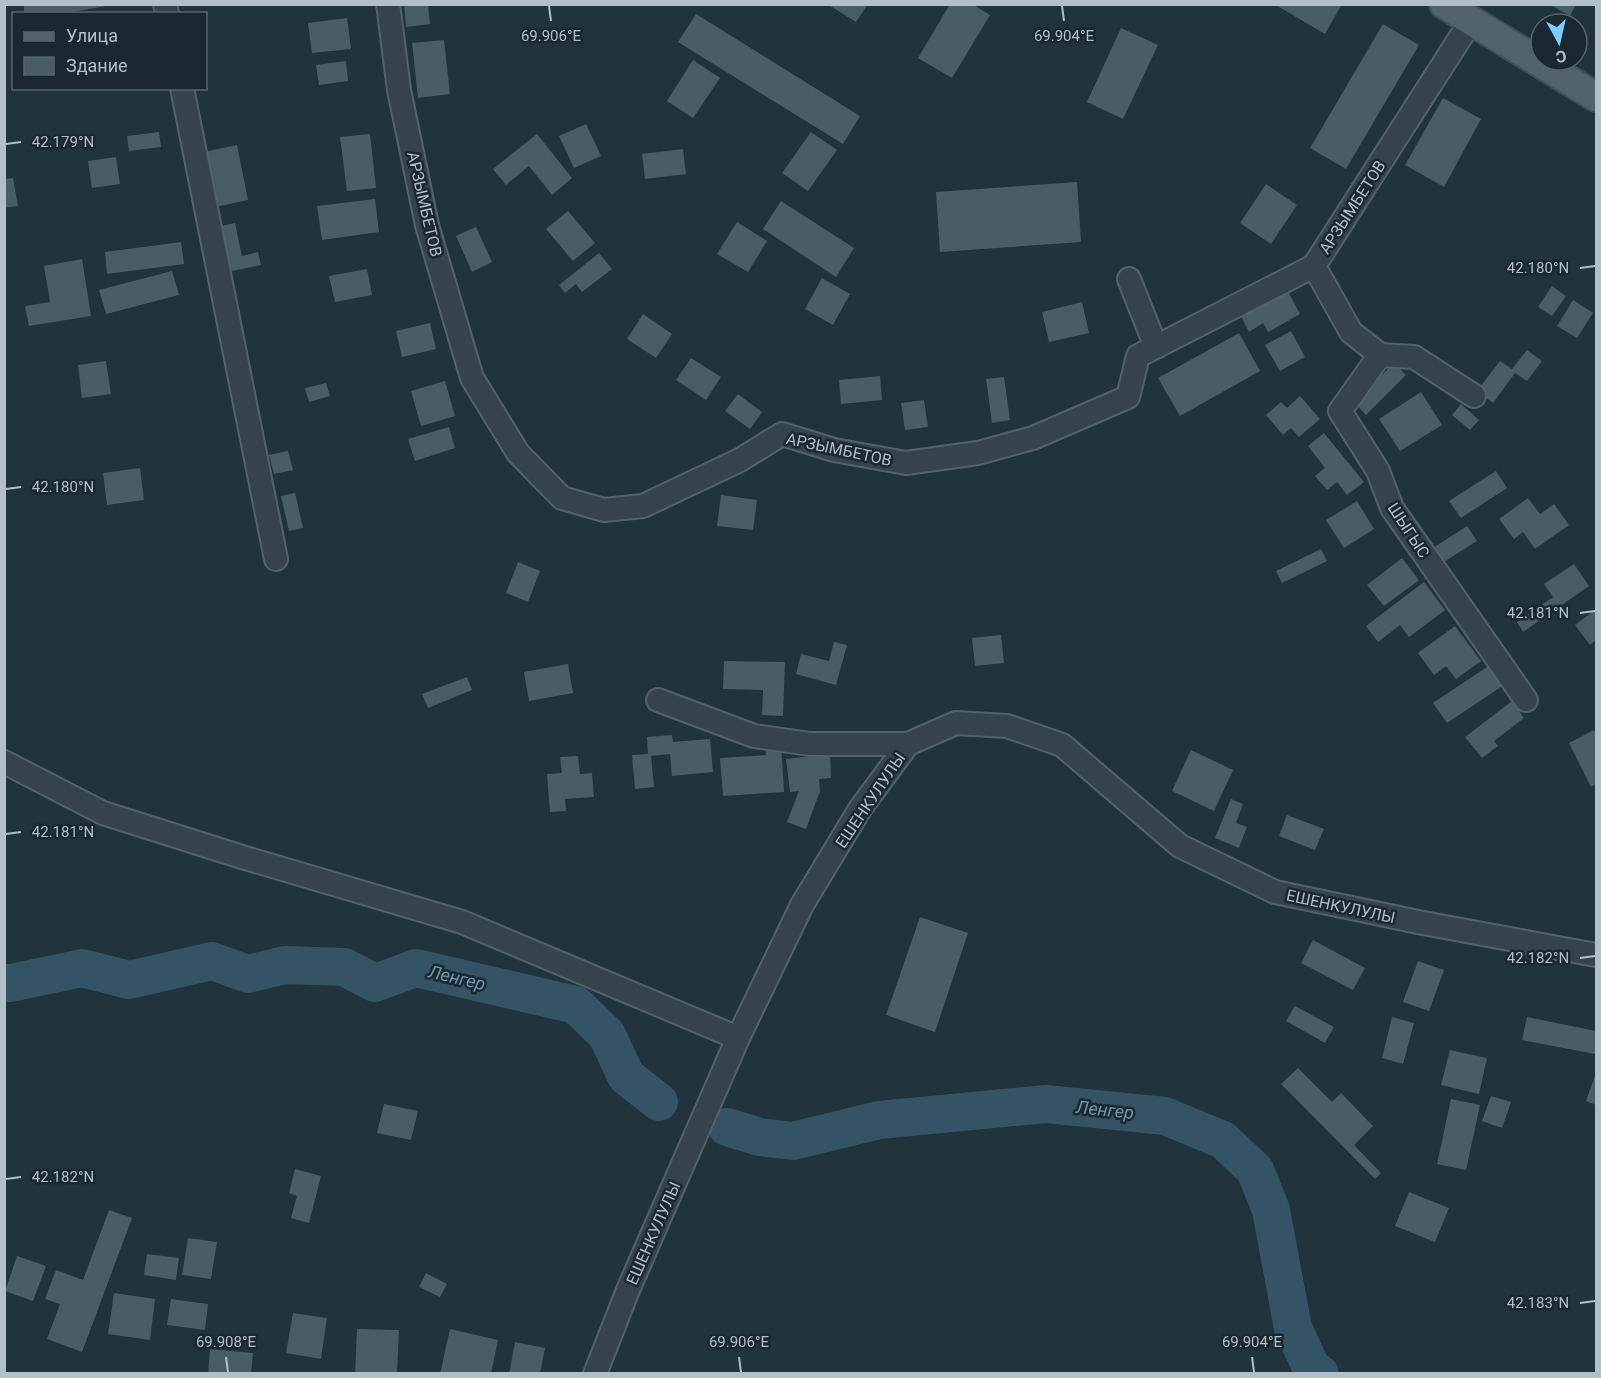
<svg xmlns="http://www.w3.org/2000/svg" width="1601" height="1378" viewBox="0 0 1601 1378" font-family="Roboto,sans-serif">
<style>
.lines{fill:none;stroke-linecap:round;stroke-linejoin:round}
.river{stroke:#345364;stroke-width:38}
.building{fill:#4a5d67}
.minor-casing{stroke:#53626a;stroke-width:26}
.major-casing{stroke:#415058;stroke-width:32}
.minor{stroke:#35444c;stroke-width:22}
.major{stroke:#53636c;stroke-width:28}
.ticks{fill:none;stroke:#b0bfc8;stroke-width:2}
.labels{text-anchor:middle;stroke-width:5;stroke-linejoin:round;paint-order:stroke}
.street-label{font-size:16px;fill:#b0bfc8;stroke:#1a2931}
.water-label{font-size:18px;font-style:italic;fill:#6f97ad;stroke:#1a2931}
.ticks-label{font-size:15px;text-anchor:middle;fill:#b0bfc8;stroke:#1a2931;stroke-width:5;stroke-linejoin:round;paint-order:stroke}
</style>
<rect width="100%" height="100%" fill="#21333c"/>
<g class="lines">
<path class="river" d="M4 983H11L82 968 129 980 212 961 248 974 285 965 344 967 375 983 416 968 576 1005 607 1035 626 1076 659 1102
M727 1127 760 1137 793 1141 879 1120 1046 1104 1165 1116 1223 1140 1255 1170 1271 1210 1293 1328 1311 1367 1320 1374"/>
</g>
<path class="building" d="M24 4H105L106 6 61 14H24Z
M404 4H428L430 24 406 27Z
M827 4H868L856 22Z
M950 4H972L990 15 952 78 918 58Z
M1274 4H1342L1325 34Z
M1549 4H1576L1570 16Z
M696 14 860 116 843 144 678 42Z
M347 18 351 49 312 53 308 23Z
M1383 24 1419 45 1346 169 1310 148Z
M1121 28 1158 45 1123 119 1087 102Z
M444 40 450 94 418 98 412 43Z
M693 60 720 78 693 118 667 101Z
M346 61 348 81 319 85 316 65Z
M1443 98 1481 119 1444 187 1405 165Z
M586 124 601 156 574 168 559 136Z
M159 132 161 147 129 151 127 136Z
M811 132 837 150 808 191 782 173Z
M370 134 376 188 347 191 340 137Z
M537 134 572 178 552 195 529 166 506 185 493 169Z
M237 145 248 200 210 208 199 153Z
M683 149 686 174 645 179 642 154Z
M116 157 120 184 92 188 88 161Z
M13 178 18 206 4 208V179Z
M1077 182 1081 242 940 252 936 192Z
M1266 184 1297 205 1271 244 1240 223Z
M375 199 379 232 322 240 317 206Z
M781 201 854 248 836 277 763 229Z
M568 211 595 243 573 261 546 229Z
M737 222 767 241 748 272 717 254Z
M235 223 242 256 258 252 261 265 227 272 217 227Z
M476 227 492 262 472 272 456 236Z
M181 242 184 264 107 274 105 252Z
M599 253 612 269 582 292 576 284 565 293 559 285Z
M82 259 91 316 29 326 25 306 50 302 44 266Z
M367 269 372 295 335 302 329 276Z
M172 271 179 295 106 314 99 290Z
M822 278 850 294 833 325 805 309Z
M1285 286 1300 314 1268 332 1263 323 1249 332 1239 312Z
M1552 286 1566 296 1552 316 1538 307Z
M1573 300 1593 313 1577 338 1557 326Z
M1082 302 1089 333 1049 342 1042 312Z
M643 314 672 334 656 358 627 339Z
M430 323 436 349 402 357 396 331Z
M1291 331 1305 357 1280 371 1265 345Z
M1239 333 1260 371 1180 416 1158 378Z
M1527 350 1542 361 1527 381 1515 373 1493 403 1477 391 1500 361 1512 369Z
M691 358 721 377 706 400 676 380Z
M106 361 111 394 82 398 78 365Z
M1394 363 1406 375 1366 415 1354 402Z
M880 376 882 400 841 404 839 380Z
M1004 377 1010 420 992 423 986 379Z
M445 381 455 416 421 426 411 391Z
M326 383 330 396 309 402 305 388Z
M1421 392 1442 425 1400 451 1379 419Z
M738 394 762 412 750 429 725 411Z
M1300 396 1320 419 1299 437 1291 428 1283 435 1266 415 1281 402 1287 408Z
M924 400 928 427 905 430 901 403Z
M1461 404 1479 420 1470 430 1452 415Z
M449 427 455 448 415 461 408 439Z
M1324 433 1364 482 1347 495 1337 482 1327 490 1315 476 1325 468 1308 446Z
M288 451 293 470 274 474 269 455Z
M140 468 144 500 107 505 103 473Z
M1496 471 1507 488 1461 518 1449 501Z
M295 493 303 528 289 531 281 496Z
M721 495 757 500 753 530 717 526Z
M1528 498 1540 514 1554 504 1569 525 1535 549 1523 532 1514 539 1499 519Z
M1357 501 1374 529 1344 548 1326 520Z
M1467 526 1477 541 1442 563 1433 548Z
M1321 549 1327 561 1282 583 1276 571Z
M1402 558 1419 580 1384 606 1367 585Z
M518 562 540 571 528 602 506 593Z
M1574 564 1589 586 1523 632 1517 622 1553 597 1544 584Z
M1424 582 1445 610 1409 637 1400 625 1378 642 1366 626Z
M1596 609V640L1590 645 1575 625Z
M1455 626 1481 661 1456 679 1446 666 1434 675 1418 653Z
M1001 635 1004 663 975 666 972 638Z
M834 642 847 645 836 685 796 674 801 654 829 661Z
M724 661 785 662 783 716 762 715 763 690 723 689Z
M568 664 573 693 529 701 524 672Z
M1490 665 1504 685 1447 723 1433 703Z
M467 677 472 690 428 708 422 694Z
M1512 701 1524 718 1494 741 1498 746 1482 758 1465 737Z
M1594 730 1596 735V784L1591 787 1569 743Z
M672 735 673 742 710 739 713 772 672 776 670 754 651 756 654 787 635 789 632 755 648 754 647 737Z
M781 742 784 792 723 796 720 758 766 755 765 743Z
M1191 750 1233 770 1214 811 1172 791Z
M830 754 831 778 819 779 820 791 806 829 787 822 799 791 790 792 786 759Z
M578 756 580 774 592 773 594 797 565 799 566 811 550 812 547 774 562 773 560 757Z
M1231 799 1243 804 1236 823 1247 827 1239 848 1215 838Z
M1287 815 1324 829 1315 850 1279 836Z
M920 917 968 933 935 1032 886 1015Z
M1313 940 1365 968 1353 990 1301 963Z
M1418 961 1444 970 1429 1011 1403 1002Z
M1295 1006 1334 1027 1325 1043 1286 1021Z
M1392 1017 1414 1023 1403 1064 1382 1058Z
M1527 1017 1596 1031 1595 1054 1522 1040Z
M1450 1050 1487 1058 1479 1094 1441 1085Z
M1298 1068 1332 1102 1341 1093 1373 1126 1354 1145 1381 1173 1375 1179 1281 1084Z
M1596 1073V1105L1586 1101Z
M1491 1096 1511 1102 1502 1128 1482 1121Z
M1451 1099 1480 1105 1466 1170 1437 1164Z
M384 1104 418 1111 411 1140 377 1133Z
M295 1169 321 1176 309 1223 291 1218 297 1196 289 1193Z
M1409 1192 1449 1208 1435 1242 1395 1226Z
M109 1210 132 1218 82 1352 47 1339 60 1304 45 1299 56 1270 83 1280Z
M188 1238 217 1242 211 1279 182 1275Z
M147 1254 179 1258 176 1280 144 1275Z
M17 1256 46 1266 33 1301 5 1291Z
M426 1273 447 1284 440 1297 419 1287Z
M114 1293 155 1299 150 1340 108 1334Z
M171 1299 208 1304 205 1330 167 1325Z
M293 1313 327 1318 321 1359 286 1353Z
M357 1329 399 1330 397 1374H355Z
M450 1329 498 1340 491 1374H440Z
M515 1342 545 1348 540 1374H509Z
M210 1349 253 1353 251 1374H208Z"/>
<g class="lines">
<g class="minor-casing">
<path id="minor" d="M165 4 167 14
M388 4 399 90 427 225 472 378 518 453 562 498 604 510 643 506 740 460 782 434 834 450 906 463 978 453 1033 438 1128 397 1138 356 1314 266 1471 21
M182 88 276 559
M1314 266 1351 332 1380 355 1414 357 1474 396
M1129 279 1156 347
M1380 355 1340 411 1378 471 1392 508 1526 700
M658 700 754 736 810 744H908
M4 762 103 813 242 857 462 922 738 1038
M595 1374 628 1290 738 1038 802 905 860 809 908 744 956 723 1007 726 1062 745 1180 846 1275 892 1423 923 1596 955"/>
</g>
<g class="major-casing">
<path id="major" d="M1444 4 1596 97"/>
</g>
<use href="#minor" class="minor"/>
<use href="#major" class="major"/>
</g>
<path class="ticks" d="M549 6 551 21M1062 6 1064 21M6 144 21 142M1580 268 1595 266M6 489 21 487M1580 613 1595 611M6 834 21 832M1580 958 1595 956M6 1179 21 1177M1580 1303 1595 1301M226 1357 228 1372M739 1357 741 1372M1252 1357 1254 1372"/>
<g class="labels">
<g class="street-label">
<text transform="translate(425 204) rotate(77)" y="6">АРЗЫМБЕТОВ</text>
<text transform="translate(1352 207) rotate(-57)" y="6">АРЗЫМБЕТОВ</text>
<text transform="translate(839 449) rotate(12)" y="6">АРЗЫМБЕТОВ</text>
<text transform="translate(1409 530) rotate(57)" y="6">ШЫГЫС</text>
<text transform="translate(870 800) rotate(-56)" y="6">ЕШЕНКУЛУЛЫ</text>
<text transform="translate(1341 906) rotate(12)" y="6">ЕШЕНКУЛУЛЫ</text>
<text transform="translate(653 1233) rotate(-66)" y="6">ЕШЕНКУЛУЛЫ</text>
</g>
<g class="water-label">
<text transform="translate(457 978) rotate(13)" y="6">Ленгер</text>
<text transform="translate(1105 1110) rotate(6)" y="6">Ленгер</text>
</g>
</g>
<g class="ticks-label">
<text x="551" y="41">69.906°E</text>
<text x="1064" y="41">69.904°E</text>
<text x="63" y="147">42.179°N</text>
<text x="1538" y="273">42.180°N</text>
<text x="63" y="492">42.180°N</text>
<text x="1538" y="618">42.181°N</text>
<text x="63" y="837">42.181°N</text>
<text x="1538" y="963">42.182°N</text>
<text x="63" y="1182">42.182°N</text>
<text x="1538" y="1308">42.183°N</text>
<text x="226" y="1347">69.908°E</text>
<text x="739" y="1347">69.906°E</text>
<text x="1252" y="1347">69.904°E</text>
</g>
<rect width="1601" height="1378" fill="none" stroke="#b0bfc8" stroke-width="12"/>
<rect x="12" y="12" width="195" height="78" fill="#1a2931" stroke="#56656d" stroke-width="1.5"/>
<rect x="24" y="32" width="30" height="9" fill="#53636c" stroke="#56656d" stroke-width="1.5"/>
<text x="66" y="42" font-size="18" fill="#b0bfc8">Улица</text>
<rect x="24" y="57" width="30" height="18" fill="#4a5d67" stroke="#56656d" stroke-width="1.5"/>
<text x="66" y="72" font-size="18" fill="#b0bfc8">Здание</text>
<g transform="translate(1559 42) rotate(172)"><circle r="28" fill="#1a2931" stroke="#56656d" stroke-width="1.5"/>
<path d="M0-4.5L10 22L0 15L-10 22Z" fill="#80ccfd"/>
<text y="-9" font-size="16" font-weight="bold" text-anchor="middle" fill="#b0bfc8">С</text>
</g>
</svg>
